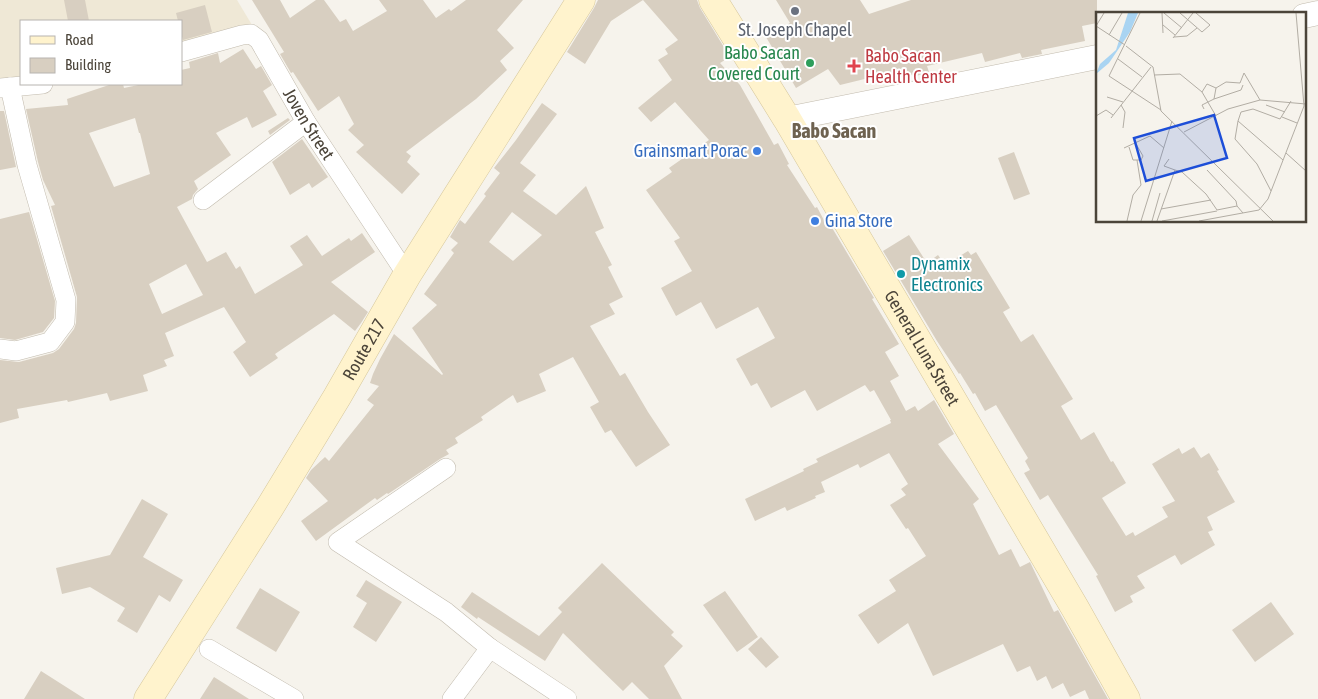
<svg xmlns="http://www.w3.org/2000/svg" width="1318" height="699" viewBox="0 0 1318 699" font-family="'Asap Condensed',sans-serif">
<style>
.education{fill:#efe8d6}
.building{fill:#d8cfc1;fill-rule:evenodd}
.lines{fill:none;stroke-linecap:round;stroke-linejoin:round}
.minor-casing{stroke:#c2bbae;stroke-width:20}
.tertiary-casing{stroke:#c2bbae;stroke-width:25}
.secondary-casing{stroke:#d6c79b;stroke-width:29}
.minor{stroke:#fff;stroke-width:19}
.tertiary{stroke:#fff;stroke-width:24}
.secondary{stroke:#fff3cd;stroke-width:28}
.worship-dot{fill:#6b7280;stroke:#fff;stroke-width:2}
.leisure-dot{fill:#2e9e5b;stroke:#fff;stroke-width:2}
.health-dot{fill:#e0444e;stroke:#fff;stroke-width:2}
.shop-dot{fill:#3f7fe0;stroke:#fff;stroke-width:2}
.culture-dot{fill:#0f9aa8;stroke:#fff;stroke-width:2}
.labels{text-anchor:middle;stroke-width:4;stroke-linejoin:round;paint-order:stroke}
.worship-label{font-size:18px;fill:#5b616d;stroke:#fff}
.leisure-label{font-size:18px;fill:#27864d;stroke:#fff;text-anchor:end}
.health-label{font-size:18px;fill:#be3a42;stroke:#fff;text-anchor:start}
.street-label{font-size:18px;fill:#4b4439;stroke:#fff}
.shop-label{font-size:18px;fill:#366cbe;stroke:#fff;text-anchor:end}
.culture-label{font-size:18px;fill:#0d838f;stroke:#fff;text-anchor:start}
.quarter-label{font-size:20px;font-weight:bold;fill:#6e6250;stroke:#fff}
.inset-road{fill:none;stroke:#b2ada4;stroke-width:1}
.view{fill:#1d4ed8;fill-opacity:0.15;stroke:#1d4ed8;stroke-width:2.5}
.inset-edge{fill:none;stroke:#4b4439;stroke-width:2.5}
</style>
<rect width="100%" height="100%" fill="#f6f3ec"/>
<path class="education" d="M0 0H237L252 25 181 48V21H21V82L0 83Z"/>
<path class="building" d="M64 0H85L89 21H68Z
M252 0H280L290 18 316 0H324L340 22 346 19 353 31 387 11 379 0H423L436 18 449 9 451 11 466 0H523L497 30 514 48 500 61 507 70 476 99 406 152 411 156 407 162 420 174 402 194 356 152 364 145 348 130 354 124 339 96 318 111 293 72 291 73 280 54 284 52Z
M598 0H697L700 8 730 57 720 63 740 85 774 145 778 143 789 164 787 165 815 208 817 207 828 228 831 226 874 298 872 299 899 344 885 352 899 376 890 381 906 411 915 406 918 411 934 400 954 434 938 444 979 499 973 504 999 555 1011 549 1020 567 1030 562 1054 612 1058 610 1108 699H1089L1085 690 1070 697 1063 683 1052 689 1046 676 1037 681 1030 666 1017 672 1003 644 933 676 908 623 878 644 858 615 896 591 889 580 926 556 908 528 906 529 890 505 906 495 901 489 908 484 889 453 860 468 858 464 821 482 825 492 815 496 816 498 787 511 785 507 755 521 745 499 804 471 803 469 818 462 816 459 891 423 890 420H891L874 390 870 392 865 385 817 411 805 390 771 408 757 383 751 386 736 359 775 338 758 307 716 329 701 302 676 316 661 288 692 271 674 241 680 238 646 190 672 172 669 168 709 140 675 102 651 122 638 108 672 80 658 60 668 54 665 49 678 40 643 0 611 21 585 64 567 52 594 8Z
M776 0H860L869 14 911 0H1097V23L1082 26 1085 41 1041 50 1042 54 1022 58 1020 53 985 62 982 53 927 66 929 72 913 77 912 75 883 80 881 75 840 85 828 69 796 88 766 37 790 23Z
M205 5 212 32 183 40 181 33V21H178L176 13Z
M243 49 256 69 261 66 272 85 263 91 277 115 252 128 247 117 216 133 231 155 194 181 198 189 193 195 192 199 177 207 207 262 226 252 236 269 240 266 255 294 303 265 290 246 307 235 322 256 349 238 351 241 362 233 375 252 331 282 368 312 361 323 355 331 334 314 275 354 278 358 250 377 233 352 246 342 224 307 165 333 174 356 164 360 167 366 143 375 148 391 110 401 107 393 68 402 67 400 17 409 19 418 0 423V360L19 362 53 353 59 349 74 329 76 323 77 297 51 206 55 205 43 180 38 162 26 109 68 105 67 99 112 84H123L124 88 143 84H181V70L190 68 189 62 218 53 220 63ZM135 118 139 133H140L150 174 114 187 89 133ZM186 264 203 295 162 314 149 284Z
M542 103 557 114 520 163 536 175 523 191 556 215 586 186 604 228 595 232 612 265 608 267 623 297 609 304 615 314 590 326 620 376 625 373 648 412 670 445 636 467 611 430 605 433 590 407 599 402 573 357 539 374 546 391 517 403 513 395 481 417 483 420 455 438 458 443 446 450 449 454 440 459 388 494 387 493 377 500 375 498 316 541 301 521 328 501 306 478 311 470 325 457 329 461 374 405 367 400 379 386 370 383 373 374 380 359 394 334 442 375 443 374 412 328 437 305 424 294 454 253 451 250 458 243 450 237 460 220 465 224 486 196 484 194 500 173 494 168 516 140ZM512 212 542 235 513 261 489 242Z
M0 111H4L16 167 0 170Z
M288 118 290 120 270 135 268 131Z
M302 139 328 177 312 188 309 183 290 195 272 162Z
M1014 152 1030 194 1014 200 998 158Z
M29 212 55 301 54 318 43 332 15 340 0 338V219Z
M909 235 927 263 938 255 945 265 968 251 971 255 976 252 1010 308 1003 312 1021 342 1033 334 1073 399 1061 406 1081 440 1094 432 1111 462 1113 461 1126 483 1102 498 1126 536 1133 532 1135 536 1168 517 1162 507 1175 501 1152 464 1179 448 1182 454 1194 447 1201 458 1209 453 1219 470 1217 471 1235 502 1207 517 1213 530 1208 532 1215 545 1181 565 1175 555 1137 576 1145 588 1130 596 1133 602 1115 612 1096 576 1098 575 1048 495 1040 500 1024 473 1030 470 1025 461 1028 458 996 405 985 411 975 393 973 394 960 373 959 374 937 341 883 251Z
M142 499 168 514 143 557 183 580 170 602 159 595 137 633 117 621 125 608 90 587 62 594 56 568 110 555Z
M602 563 674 632 671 635 683 646 664 666 682 699H649L632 682 623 691 563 633 545 661 478 617 477 619 461 607 472 592 539 636 562 612 558 608Z
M366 580 402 602 376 642 353 627 367 603 356 596Z
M260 588 300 612 276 652 236 628Z
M725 591 758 637 737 652 703 605Z
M1271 602 1294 634 1255 662 1232 630Z
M761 637 779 657 766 668 748 649Z
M41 671 85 699H24Z
M214 677 249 699H200Z"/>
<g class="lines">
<g class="minor-casing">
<g id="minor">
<path id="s1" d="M181 52 242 35 251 34 259 40 306 122 407 275"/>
<path d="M0 88 43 84"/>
<path d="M203 200 306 122"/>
<path d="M0 349 16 351 50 342 65 322 66 300 27 165 10 87"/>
<path d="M446 468 338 542 446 612 490 648 452 699"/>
<path d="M490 648 567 699"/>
<path d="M209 649 294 699"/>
</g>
</g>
<g class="tertiary-casing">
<path id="tertiary" d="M1304 16 1318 13
M787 119 1097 57"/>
</g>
<g class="secondary-casing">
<g id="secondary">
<path id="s2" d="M713 0 787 119 1075 608 1126 699"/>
<path id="s3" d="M148 699 270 507 337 397 407 275 581 0"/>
</g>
</g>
<use href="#minor" class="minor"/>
<use href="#tertiary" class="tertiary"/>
<use href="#secondary" class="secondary"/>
</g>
<circle class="worship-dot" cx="795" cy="11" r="5"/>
<circle class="leisure-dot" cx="810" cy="63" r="5"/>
<path class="health-dot" d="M851.5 58.5h5v5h5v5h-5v5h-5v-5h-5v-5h5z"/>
<g class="shop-dot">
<circle cx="757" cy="151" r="5"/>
<circle cx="815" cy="221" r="5"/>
</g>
<circle class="culture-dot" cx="901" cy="274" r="5"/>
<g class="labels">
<g class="worship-label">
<text x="795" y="36">St. Joseph Chapel</text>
</g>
<g class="leisure-label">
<text x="800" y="59">Babo Sacan<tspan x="800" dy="21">Covered Court</tspan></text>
</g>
<g class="health-label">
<text x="865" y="62">Babo Sacan<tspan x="865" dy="21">Health Center</tspan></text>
</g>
<g class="street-label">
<text dy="6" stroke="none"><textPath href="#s1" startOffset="180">Joven Street</textPath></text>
<text dy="6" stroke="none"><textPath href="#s2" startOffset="406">General Luna Street</textPath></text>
<text dy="6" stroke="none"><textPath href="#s3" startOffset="411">Route 217</textPath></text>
</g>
<g class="shop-label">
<text x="747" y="157">Grainsmart Porac</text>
<text x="825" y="227" text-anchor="start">Gina Store</text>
</g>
<g class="culture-label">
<text x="911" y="270">Dynamix<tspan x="911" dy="21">Electronics</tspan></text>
</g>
<g class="quarter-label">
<text x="834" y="138">Babo Sacan</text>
</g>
</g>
<g transform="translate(1096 12)">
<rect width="210" height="210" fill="#f6f3ec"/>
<path d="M32 1H42L34 20 13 51 0 62 4 52 20 38Z" fill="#a9d4f2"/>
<path class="inset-road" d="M44 1 13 64 65 98M66 1 67 21M68 1 86 16M84 1 106 20 114 13 100 1M67 13 79 23M0 14 29 33M0 14 8 1M13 23 26 1M78 25 91 24 101 16M77 26 97 1M30 34 57 55 65 99 177 209M22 47 46 65M58 63 84 62 106 80M11 85 27 90M118 87 145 78 147 73M25 93 29 100 27 116M170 93 189 100M108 97 106 93 118 87 120 76M0 104 10 98 17 103M120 104 106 80 111 72 120 76 130 70 144 71 148 61 164 88M186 105 201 111M15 106 55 55M142 109 139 127 161 152 175 179M88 120 132 97 164 88 210 92M33 135 37 148H45L47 144 40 132M28 136 54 124 68 136M190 141 210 159M187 148 142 109 145 100 157 97 184 107 195 89M79 158 86 160 110 182 121 198 141 194 147 201M111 158 140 189 141 194M65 197 115 188M31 209 37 183 45 173 41 148M45 209 76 109M56 209 64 181M61 209 79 158 68 154 73 147M66 209 121 199M103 209 163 198 172 187 208 94 200 1"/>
<path class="view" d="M118 103 131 146 50 169 38 126Z"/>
<rect width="210" height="210" class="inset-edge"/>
</g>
<rect x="20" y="20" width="162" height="65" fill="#ffffff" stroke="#b7b4b0"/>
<rect x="30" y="36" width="25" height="8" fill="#fff3cd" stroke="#b7b4b0"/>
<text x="65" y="45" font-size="15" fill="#4b4439">Road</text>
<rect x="30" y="58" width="25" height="15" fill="#d8cfc1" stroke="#b7b4b0"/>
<text x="65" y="70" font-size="15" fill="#4b4439">Building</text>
</svg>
